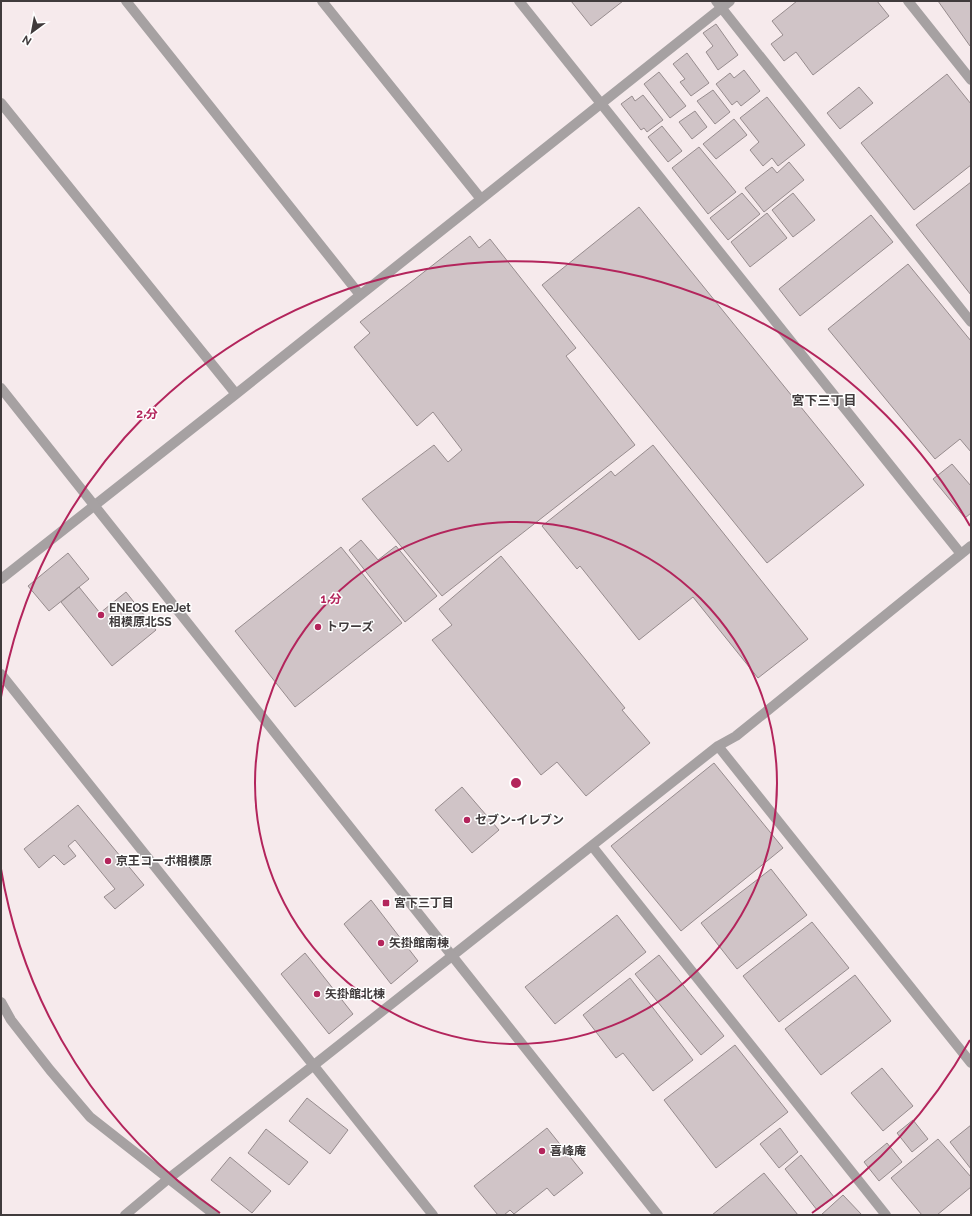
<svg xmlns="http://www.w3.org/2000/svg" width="972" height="1216" viewBox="0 0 972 1216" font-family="Raleway,'Noto Sans JP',sans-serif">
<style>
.building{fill:#d0c4c7;stroke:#978c8e}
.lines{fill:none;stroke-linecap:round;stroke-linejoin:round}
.minor{stroke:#a6a1a2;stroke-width:10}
.tertiary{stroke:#a6a1a2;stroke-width:10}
.ring{fill:none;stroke:#b3255c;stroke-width:2}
.poi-dot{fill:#b3255c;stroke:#fff;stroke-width:1.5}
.labels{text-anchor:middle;stroke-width:3;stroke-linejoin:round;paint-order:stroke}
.poi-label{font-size:12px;font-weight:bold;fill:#403b3c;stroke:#fff;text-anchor:start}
.neighbourhood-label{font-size:13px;font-weight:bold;fill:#403b3c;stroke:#fff}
.centre{fill:#b3255c;stroke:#fff;stroke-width:2}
.ring-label{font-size:12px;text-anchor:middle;font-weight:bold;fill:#b3255c;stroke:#fff;stroke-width:3;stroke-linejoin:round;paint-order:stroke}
</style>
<rect width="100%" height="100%" fill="#f6eaec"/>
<path class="building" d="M571 1H623L591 26Z
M797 1H877L889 16 813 75 796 52 784 61 771 44 783 35 772 21Z
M938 1H971V46H970Z
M716 24 738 55 718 70 706 52 713 46 703 33Z
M687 53 709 83 691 96 680 82 685 79 673 64Z
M744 70 760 91 741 106 737 101 732 105 716 84 730 73 734 78Z
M659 72 686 106 670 118 644 84Z
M947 74 971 104V165L914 210 861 143Z
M859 87 873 103 840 129 827 113Z
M713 90 730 112 715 124 697 101Z
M643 95 663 120 647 132 644 128 641 130 621 104 632 96 635 101Z
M767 97 805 145 778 166 772 158 763 166 750 150 759 142 740 118Z
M695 111 707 127 692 139 679 122Z
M734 119 747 135 716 159 703 144Z
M662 126 682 151 668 162 648 137Z
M699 147 736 192 708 214 672 168Z
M789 162 804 180 764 212 745 188 772 167 777 173Z
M971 182V295L916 225Z
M742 193 760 214 728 240 710 218Z
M793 193 815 220 793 237 772 210Z
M639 207 864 485 767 563 542 285Z
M767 213 787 238 750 267 731 242Z
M871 215 893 242 800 316 779 289Z
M470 236 479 248 490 239 576 348 566 356 635 445 442 596 362 499 434 445 448 462 462 450 433 412 417 426 354 347 370 333 360 322Z
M908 264 971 341V452L960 439 935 459 828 329Z
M653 445 808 639 758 678 693 597 639 640 580 566 577 569 542 526 611 471 615 476Z
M952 464 971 486V513L965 518 933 479Z
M361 540 378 560 396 546 437 596 405 622 349 550Z
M341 547 402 623 295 707 235 631Z
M68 553 89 579 49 611 28 586Z
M501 556 625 708 622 710 650 743 586 796 557 762 541 775 432 640 452 625 439 609Z
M79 587 100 613 126 592 156 630 112 666 61 602Z
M714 763 783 848 681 931 611 846Z
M462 787 499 830 472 853 435 810Z
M78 805 144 885 115 909 104 897 115 889 75 840 68 846 76 856 64 865 54 855 39 868 24 849Z
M771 869 807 915 737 969 701 923Z
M371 900 418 961 391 984 344 924Z
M617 915 646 952 555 1024 525 987Z
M812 922 849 968 779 1022 743 976Z
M305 953 353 1014 329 1034 281 974Z
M659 955 724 1036 701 1055 635 974Z
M855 975 891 1021 821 1075 785 1029Z
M630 978 693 1060 653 1091 623 1053 616 1058 583 1015Z
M735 1045 788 1112 716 1168 664 1100Z
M882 1068 913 1106 883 1131 851 1093Z
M307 1098 348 1130 330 1154 289 1121Z
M913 1120 928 1139 912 1152 897 1133Z
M971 1125V1169L950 1142Z
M547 1128 583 1173 554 1196 547 1188 514 1214 510 1210 504 1215H498L474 1186Z
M780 1128 798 1152 779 1168 760 1144Z
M266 1129 308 1162 289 1185 248 1153Z
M938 1139 971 1177V1187L937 1215H922L891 1178Z
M887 1143 902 1162 879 1181 864 1162Z
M801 1155 834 1197 817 1210 785 1169Z
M230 1157 271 1191 252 1213 211 1180Z
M764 1173 798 1215H712Z
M843 1195 862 1215H821Z"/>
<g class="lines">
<path class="minor" d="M126 1 360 295
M322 1 481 199
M519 1 961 554
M716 1 971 322
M908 1 971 80
M1 103 236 394
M1 579 236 394 730 1
M1 674 433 1215
M718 746 971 1063
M592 846 886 1215
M1 1002 11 1020 50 1070 90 1117 215 1215
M125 1215 168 1179 314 1065 718 746 736 736 971 546"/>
<path class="tertiary" d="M1 388 658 1215"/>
</g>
<g class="ring">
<circle cx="516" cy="783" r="261"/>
<path d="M970 1040A522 522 0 0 1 812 1213M220 1213A522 522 0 0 1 1 869M1 697A522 522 0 0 1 970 526"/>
</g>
<g class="poi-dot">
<circle cx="101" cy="615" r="4"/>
<circle cx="318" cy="627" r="4"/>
<circle cx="467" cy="820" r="4"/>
<circle cx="108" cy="861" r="4"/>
<rect x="382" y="899" width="8" height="8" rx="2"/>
<circle cx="381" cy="943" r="4"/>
<circle cx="317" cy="994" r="4"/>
<circle cx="542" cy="1151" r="4"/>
</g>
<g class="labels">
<g class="poi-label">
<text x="109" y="612">ENEOS EneJet<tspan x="109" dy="14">相模原北SS</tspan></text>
<text x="326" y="631">トワーズ</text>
<text x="475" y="824">セブン-イレブン</text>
<text x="116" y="865">京王コーポ相模原</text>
<text x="394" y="907">宮下三丁目</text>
<text x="389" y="947">矢掛館南棟</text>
<text x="325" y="998">矢掛館北棟</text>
<text x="550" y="1155">喜峰庵</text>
</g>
<g class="neighbourhood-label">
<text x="824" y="405">宮下三丁目</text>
</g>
</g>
<circle cx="516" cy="783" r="6" class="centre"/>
<g class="ring-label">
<text x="147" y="418">2 分</text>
<text x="331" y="603">1 分</text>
</g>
<rect width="972" height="1216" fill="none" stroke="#403b3c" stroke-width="4"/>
<g transform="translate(32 32) rotate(212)" stroke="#ffffff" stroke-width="3" paint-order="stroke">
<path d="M0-3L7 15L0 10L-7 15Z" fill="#403b3c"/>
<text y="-6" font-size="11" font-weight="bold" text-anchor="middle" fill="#403b3c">N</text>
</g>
</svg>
